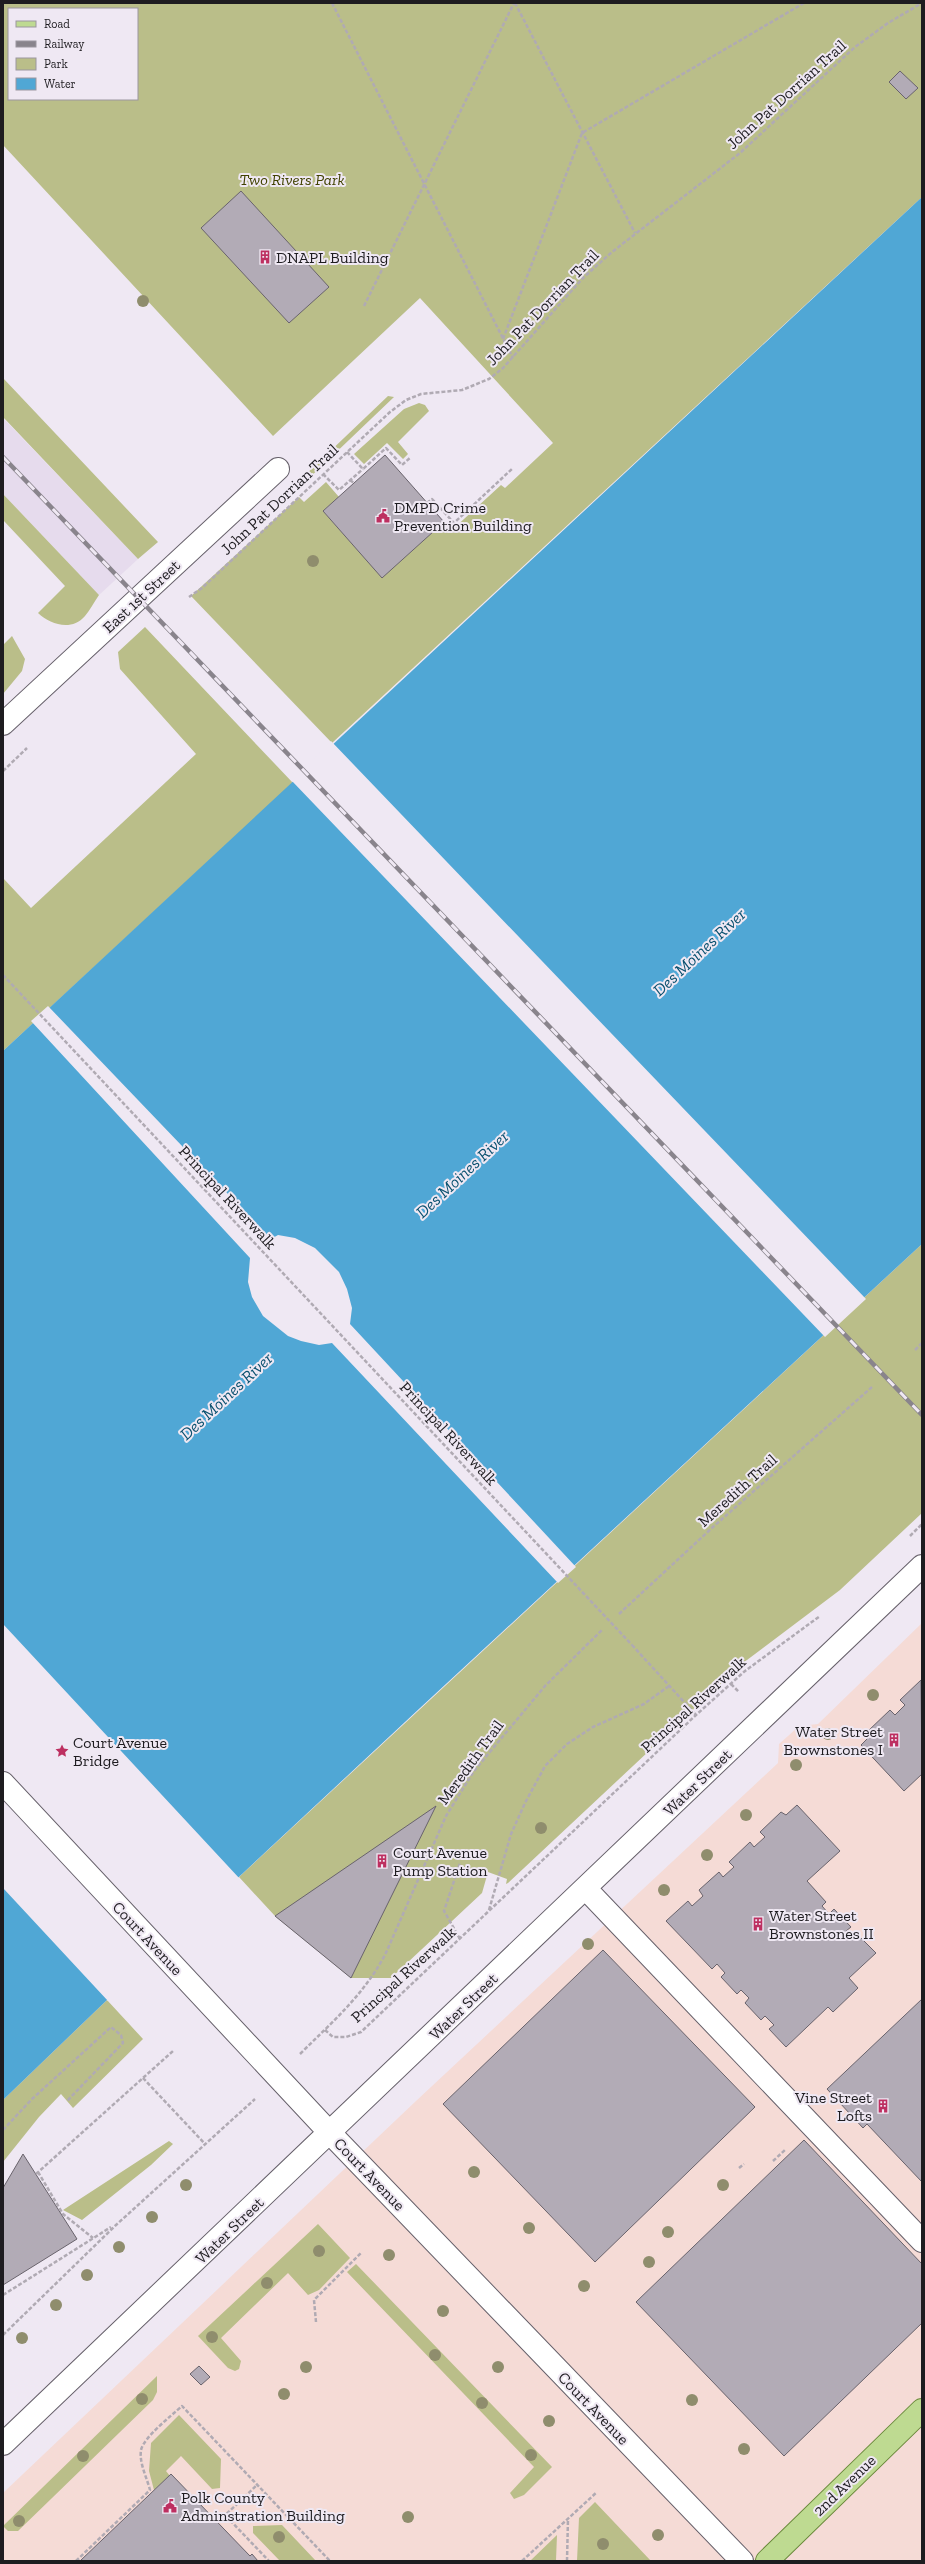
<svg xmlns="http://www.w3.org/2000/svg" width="925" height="2564" viewBox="0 0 925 2564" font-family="'Zilla Slab',serif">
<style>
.commercial{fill:#f5dbd6}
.built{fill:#e6dbed}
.green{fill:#babe89;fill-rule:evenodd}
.water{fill:#50a7d5}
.pier{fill:#efe8f3}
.building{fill:#b2abb6;stroke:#69636c}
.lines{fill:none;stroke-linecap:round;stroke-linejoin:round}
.minor-casing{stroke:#66606a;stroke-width:24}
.major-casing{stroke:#69883a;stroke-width:24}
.path{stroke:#b0aab3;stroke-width:2.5;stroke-dasharray:4 2;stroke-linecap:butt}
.minor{stroke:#fff;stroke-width:22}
.major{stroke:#beda91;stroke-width:22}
.rail-casing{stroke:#89848c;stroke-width:4.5}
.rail{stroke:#efe8f3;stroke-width:3;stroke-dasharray:9;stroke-linecap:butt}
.path-bridge{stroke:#b0aab3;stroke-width:2.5;stroke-dasharray:4 2;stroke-linecap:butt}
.tree{fill:#8f8d6d}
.labels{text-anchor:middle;stroke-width:4;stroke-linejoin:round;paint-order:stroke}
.street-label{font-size:16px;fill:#1e1c20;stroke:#efe8f3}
.park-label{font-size:16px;font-style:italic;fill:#414200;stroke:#efe8f3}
.poi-label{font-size:16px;fill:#1e1c20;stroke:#efe8f3;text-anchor:start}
.water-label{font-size:17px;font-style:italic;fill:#08506f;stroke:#efe8f3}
</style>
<rect width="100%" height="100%" fill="#efe8f3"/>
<path class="commercial" d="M922 1623V2561H3V2493L416 2101 778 1763 779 1744 788 1736 799 1726 818 1724Z"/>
<path class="built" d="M3 418 138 559 99 595 3 494Z"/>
<path class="green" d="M3 3H922V197L332 743 191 596 299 497 304 502 326 482 339 497 323 511 382 577 444 522 452 530 501 485 505 488 553 443 420 298 273 436 3 145ZM9 9H137V99H9Z
M3 378 158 542 138 559 3 417Z
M388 396 394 397 304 483 301 479Z
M419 403 425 405 429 411 398 442 408 454 403 459 387 443 364 464 354 454 404 409Z
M3 494 99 595C94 602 90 610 85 616 71 632 50 624 38 613L65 586 3 520Z
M145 627 293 783 3 1051V878L31 908 196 754 120 669 118 652Z
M12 636 25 659 22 671 3 694V645Z
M922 1244V1513L840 1590 743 1663 508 1883 506 1884 507 1879 488 1872 482 1893 391 1978H351L275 1916 239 1877Z
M107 2000 143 2039 73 2108 61 2094 39 2117 3 2162V2100Z
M169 2141 173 2144 151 2165 82 2220 63 2210Z
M318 2224 350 2258 319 2290 308 2295 288 2273 221 2338 241 2361 239 2369 235 2371 228 2368 198 2336Z
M356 2264 552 2467 524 2495 514 2499 510 2493 534 2467 347 2272Z
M157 2376V2392L153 2400 18 2531H8L3 2526Z
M179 2415 221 2459 220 2488 212 2489 181 2456 166 2471 170 2476 154 2490 149 2471 151 2443Z
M595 2502 651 2561H577L579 2518Z
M282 2525 316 2561H280L253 2533V2526Z
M557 2535 556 2561H530Z"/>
<path class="water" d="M922 197V1244L420 1708 107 2000 3 2100V1051Z"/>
<path class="pier" d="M331 741 866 1299 825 1337 292 781Z
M48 1006 271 1239 278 1235 295 1238 315 1248 339 1272 347 1289 352 1308 350 1324 576 1567 558 1583 332 1343 319 1345 301 1341 288 1336 263 1316 252 1297 248 1282 250 1258 31 1021Z
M3 1624 240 1879 108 2001 3 1888Z"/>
<path class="building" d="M900 71 918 88 906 99 889 82Z
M241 191 329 287 289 323 201 228Z
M385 455 444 522 382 578 323 511Z
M921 1680 922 1774 904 1791 861 1745 871 1735 868 1731 890 1710 895 1715 905 1705 900 1700Z
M797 1805 840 1851 807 1881 826 1902 822 1906 829 1914 834 1909 851 1927 846 1931 855 1940 859 1936 876 1953 849 1978 858 1988 833 2012 828 2007 786 2047 769 2029 774 2025 765 2016 761 2020 745 2003 749 1998 741 1990 737 1994 721 1977 725 1973 717 1964 712 1969 666 1921 688 1901 692 1906 703 1896 699 1890 719 1872 723 1877 734 1867 729 1862 750 1842 754 1847 765 1837 760 1832 781 1812 786 1815Z
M436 1806 351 1978 275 1916Z
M603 1950 755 2107 595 2262 443 2104Z
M922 1999V2182L867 2124 863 2128 827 2089Z
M804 2140 922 2264V2323L784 2456 636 2302Z
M23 2154 77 2239 3 2285V2188Z
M199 2366 210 2377 201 2385 190 2374Z
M171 2474 250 2556 252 2554 258 2561H80Z"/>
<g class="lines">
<g class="minor-casing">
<path id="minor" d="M3 724 278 469
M3 1783 330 2133 742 2561
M586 1889 922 2241
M3 2444 922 1566"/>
</g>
<g class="major-casing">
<path id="major" d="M767 2561 922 2410"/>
</g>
<path class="path" d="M332 3 513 358
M515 3 635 233
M364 306 514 3
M503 339 582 133 804 3
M347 452 363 469 386 448 402 465 411 457
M323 474 339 490 363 469
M350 480 354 483
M427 503 432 499 454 523 513 468
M189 597 202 588 390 412 406 400 421 394 462 390 489 379 503 368 583 278 612 252 740 153 855 47 888 23 922 3
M3 771 27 748
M915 1350 922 1343
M910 1536 922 1524
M619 1614 713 1527 872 1387
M632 1645 696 1715
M731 1684 739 1692
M489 1910 511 1834 525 1803 545 1766 567 1744 593 1727 644 1704 669 1686
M460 1939 444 1911 460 1863
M325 2030 333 2037H346L361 2032 696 1715 745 1671 820 1616
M300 2054C333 2021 362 1997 385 1955L446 1816 474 1771 545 1686 602 1630
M143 2078 206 2145
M3 2130 32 2099 111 2027 121 2035 123 2043 67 2101
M773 2161 785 2150
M739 2168 744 2164
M38 2172 63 2214 93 2238
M36 2174 173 2051
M3 2295 111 2227
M316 2322 314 2300 361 2253
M3 2335 116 2225 255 2099
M226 2516 269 2561
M218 2522 257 2485
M76 2561 150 2490C147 2478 139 2463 141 2450 144 2437 171 2416 182 2406L330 2561
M522 2561 597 2492
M567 2561 568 2518"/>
<use href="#minor" class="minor"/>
<use href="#major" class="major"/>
<g class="rail-casing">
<path id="rail" d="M3 457 922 1415"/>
</g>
<use href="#rail" class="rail"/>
<path class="path-bridge" d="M3 975 632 1645"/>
</g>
<g class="tree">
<circle cx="143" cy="301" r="6"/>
<circle cx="313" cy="561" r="6"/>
<circle cx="873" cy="1695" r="6"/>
<circle cx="828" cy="1734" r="6"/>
<circle cx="796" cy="1765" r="6"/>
<circle cx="746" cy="1815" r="6"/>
<circle cx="541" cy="1828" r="6"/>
<circle cx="707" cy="1855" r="6"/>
<circle cx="664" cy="1890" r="6"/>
<circle cx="588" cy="1944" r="6"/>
<circle cx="474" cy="2172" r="6"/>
<circle cx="186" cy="2185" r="6"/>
<circle cx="723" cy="2185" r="6"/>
<circle cx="152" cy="2217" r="6"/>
<circle cx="529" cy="2228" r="6"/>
<circle cx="668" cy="2232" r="6"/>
<circle cx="119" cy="2247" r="6"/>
<circle cx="319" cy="2251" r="6"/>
<circle cx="389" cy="2255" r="6"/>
<circle cx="649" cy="2262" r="6"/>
<circle cx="87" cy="2275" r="6"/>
<circle cx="267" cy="2283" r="6"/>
<circle cx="584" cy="2286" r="6"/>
<circle cx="56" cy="2305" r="6"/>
<circle cx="443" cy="2311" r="6"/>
<circle cx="212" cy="2337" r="6"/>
<circle cx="22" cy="2338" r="6"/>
<circle cx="435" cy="2355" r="6"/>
<circle cx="306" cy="2367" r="6"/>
<circle cx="498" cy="2367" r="6"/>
<circle cx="284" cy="2394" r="6"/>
<circle cx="142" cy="2399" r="6"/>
<circle cx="692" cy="2400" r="6"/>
<circle cx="482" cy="2403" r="6"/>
<circle cx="549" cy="2421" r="6"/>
<circle cx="744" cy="2449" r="6"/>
<circle cx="531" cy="2455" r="6"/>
<circle cx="83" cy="2456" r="6"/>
<circle cx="408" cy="2517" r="6"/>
<circle cx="19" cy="2521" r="6"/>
<circle cx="658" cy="2535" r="6"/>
<circle cx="279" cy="2537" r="6"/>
<circle cx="603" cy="2544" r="6"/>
</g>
<defs>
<g id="building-bare" transform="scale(1.08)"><path d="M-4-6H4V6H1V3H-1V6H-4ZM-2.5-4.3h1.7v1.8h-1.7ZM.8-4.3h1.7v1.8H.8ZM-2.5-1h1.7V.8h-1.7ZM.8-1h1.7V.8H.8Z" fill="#bd2f60" stroke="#efe8f3" stroke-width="2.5" paint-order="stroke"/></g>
<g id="civic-bare" transform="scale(1.08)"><path d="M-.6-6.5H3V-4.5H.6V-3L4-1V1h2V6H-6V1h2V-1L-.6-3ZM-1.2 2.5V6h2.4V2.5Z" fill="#bd2f60" stroke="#efe8f3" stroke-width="2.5" paint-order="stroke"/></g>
<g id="sight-bare" transform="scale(1.08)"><path d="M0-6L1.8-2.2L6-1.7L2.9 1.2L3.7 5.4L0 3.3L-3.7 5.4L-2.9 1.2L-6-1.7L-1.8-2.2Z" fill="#bd2f60" stroke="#efe8f3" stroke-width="2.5" paint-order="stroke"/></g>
</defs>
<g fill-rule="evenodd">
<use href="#building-bare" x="265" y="257"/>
<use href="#civic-bare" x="383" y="516"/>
<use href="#building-bare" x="894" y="1740"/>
<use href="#sight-bare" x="62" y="1751"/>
<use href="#building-bare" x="382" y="1861"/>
<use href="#building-bare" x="758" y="1924"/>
<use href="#building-bare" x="883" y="2106"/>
<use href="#civic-bare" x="170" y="2506"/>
</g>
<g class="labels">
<g class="street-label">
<text transform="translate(786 94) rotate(-42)" y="6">John Pat Dorrian Trail</text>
<text transform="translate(542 307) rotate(-46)" y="6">John Pat Dorrian Trail</text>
<text transform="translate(279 499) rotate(-43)" y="6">John Pat Dorrian Trail</text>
<text transform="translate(141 596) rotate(-43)" y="6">East 1st Street</text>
<text transform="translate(228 1197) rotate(47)" y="6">Principal Riverwalk</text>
<text transform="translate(449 1433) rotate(47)" y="6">Principal Riverwalk</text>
<text transform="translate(737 1490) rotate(-42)" y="6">Meredith Trail</text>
<text transform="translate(693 1704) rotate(-42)" y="6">Principal Riverwalk</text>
<text transform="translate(470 1762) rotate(-54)" y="6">Meredith Trail</text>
<text transform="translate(697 1782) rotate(-44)" y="6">Water Street</text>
<text transform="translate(148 1938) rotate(47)" y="6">Court Avenue</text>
<text transform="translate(403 1974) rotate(-42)" y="6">Principal Riverwalk</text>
<text transform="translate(463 2006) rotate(-44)" y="6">Water Street</text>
<text transform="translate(370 2174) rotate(46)" y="6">Court Avenue</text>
<text transform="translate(229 2230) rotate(-44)" y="6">Water Street</text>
<text transform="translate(594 2408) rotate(46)" y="6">Court Avenue</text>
<text transform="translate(844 2485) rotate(-44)" y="6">2nd Avenue</text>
</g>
<g class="park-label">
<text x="292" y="185">Two Rivers Park</text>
</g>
<g class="poi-label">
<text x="276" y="263">DNAPL Building</text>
<text x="394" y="513">DMPD Crime<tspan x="394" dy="18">Prevention Building</tspan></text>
<text x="883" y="1737" text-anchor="end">Water Street<tspan x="883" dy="18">Brownstones I</tspan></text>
<text x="73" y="1748">Court Avenue<tspan x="73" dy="18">Bridge</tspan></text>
<text x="393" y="1858">Court Avenue<tspan x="393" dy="18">Pump Station</tspan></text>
<text x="769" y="1921">Water Street<tspan x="769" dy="18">Brownstones II</tspan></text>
<text x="872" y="2103" text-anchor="end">Vine Street<tspan x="872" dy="18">Lofts</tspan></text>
<text x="181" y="2503">Polk County<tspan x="181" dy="18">Adminstration Building</tspan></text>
</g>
<g class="water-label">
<text transform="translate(699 952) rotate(-43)" y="6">Des Moines River</text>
<text transform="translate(462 1174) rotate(-43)" y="6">Des Moines River</text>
<text transform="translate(226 1396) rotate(-43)" y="6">Des Moines River</text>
</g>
</g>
<rect width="925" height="2564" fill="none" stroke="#1e1c20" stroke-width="8"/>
<rect x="8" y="8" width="130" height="92" fill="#efe8f3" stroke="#9b969f"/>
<rect x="16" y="21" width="20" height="6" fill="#beda91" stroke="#9b969f"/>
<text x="44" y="28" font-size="12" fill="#1e1c20">Road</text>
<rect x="16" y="41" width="20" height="6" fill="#89848c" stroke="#9b969f"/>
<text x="44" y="48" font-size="12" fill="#1e1c20">Railway</text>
<rect x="16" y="58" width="20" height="12" fill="#babe89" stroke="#9b969f"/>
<text x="44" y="68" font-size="12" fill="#1e1c20">Park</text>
<rect x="16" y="78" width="20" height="12" fill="#50a7d5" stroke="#9b969f"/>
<text x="44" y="88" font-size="12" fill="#1e1c20">Water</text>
</svg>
